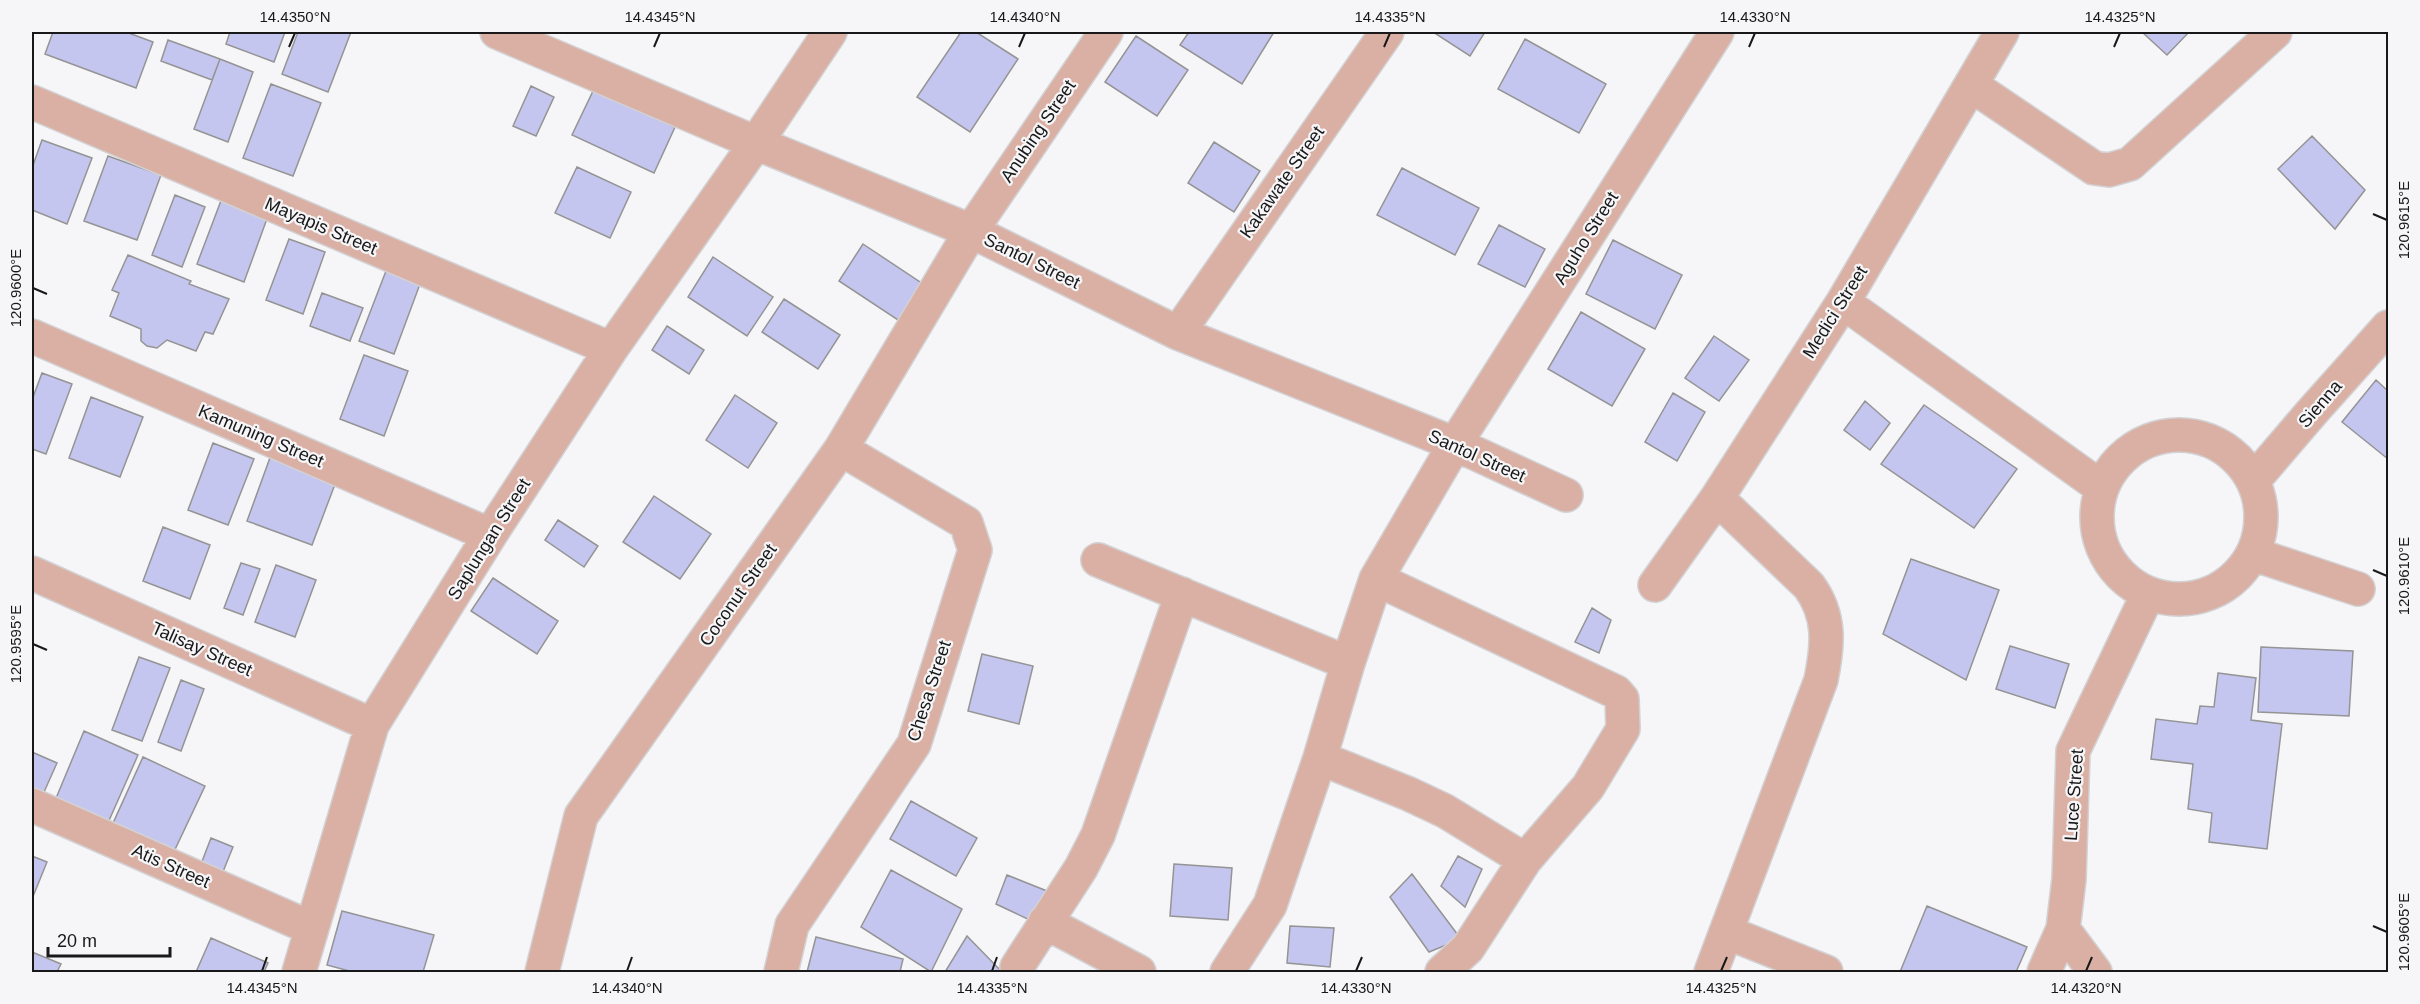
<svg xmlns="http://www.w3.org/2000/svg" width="2420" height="1004" viewBox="0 0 2420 1004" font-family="Helvetica,sans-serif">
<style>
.building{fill:#c5c6ef;stroke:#949495;stroke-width:1.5}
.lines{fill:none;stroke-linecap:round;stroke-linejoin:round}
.minor-casing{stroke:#d2d2d4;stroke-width:36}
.minor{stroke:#dbb0a4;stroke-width:33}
.ticks{fill:none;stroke:#181819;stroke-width:2}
.labels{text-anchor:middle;stroke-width:4.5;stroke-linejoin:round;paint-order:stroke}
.street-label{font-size:18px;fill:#181819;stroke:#f6f6f8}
.neatline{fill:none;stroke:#181819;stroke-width:2}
.ticks-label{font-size:15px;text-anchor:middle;fill:#181819}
</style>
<rect width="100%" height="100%" fill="#f6f6f8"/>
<path class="building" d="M53 32H126L153 42 136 88 45 54Z
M230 32H285L274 62 226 44Z
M298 32H351L328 92 282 74Z
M961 32H976L1018 59 970 132 917 97Z
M1189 32H1274L1242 84 1180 45Z
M1433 32H1485L1470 56Z
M2142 32H2189L2167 55Z
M1136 36 1188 70 1157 116 1105 82Z
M1525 39 1606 84 1579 133 1498 89Z
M168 40 220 59 212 80 161 61Z
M220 59 253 72 228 142 194 129Z
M271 84 321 103 293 176 243 158Z
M531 86 554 97 536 136 513 126Z
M594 89 675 127 654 173 572 135Z
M2312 136 2365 190 2335 229 2278 169Z
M42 140 92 158 67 224 32 210V168Z
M1214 142 1260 171 1234 212 1188 183Z
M108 156 161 175 137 240 84 221Z
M577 167 631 192 610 238 555 213Z
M1402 168 1479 208 1455 255 1377 215Z
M175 195 205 207 182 267 152 255Z
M222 198 268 216 244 282 197 264Z
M1499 225 1545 249 1525 287 1478 264Z
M289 239 325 252 303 314 266 300Z
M1613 240 1682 275 1655 329 1586 294Z
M863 244 923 284 898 320 839 281Z
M128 255 191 281 189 284 229 299 213 334 205 332 196 351 167 340 157 348 147 346 141 341V329L110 316 119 293 112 290Z
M713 257 773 297 747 336 688 297Z
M386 271 420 284 394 354 359 341Z
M322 293 363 308 350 341 310 326Z
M784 299 840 335 818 369 762 332Z
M1581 312 1645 349 1612 406 1548 369Z
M667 326 704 350 689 374 652 350Z
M1714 336 1749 360 1719 401 1685 378Z
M364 355 408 371 384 436 340 419Z
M42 373 72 384 46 454 32 449V400Z
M2376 380 2388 391V459L2342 422Z
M1673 393 1705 412 1677 461 1645 442Z
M735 395 777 423 748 468 706 440Z
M91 397 143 417 120 477 69 458Z
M1865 401 1890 423 1870 450 1844 430Z
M1924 405 2017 469 1974 528 1881 464Z
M213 443 254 459 228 525 188 510Z
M271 455 337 479 312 545 247 521Z
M654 496 711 534 680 579 623 542Z
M558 520 598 546 584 567 545 540Z
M163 527 210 545 190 599 143 581Z
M1911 559 1999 590 1966 680 1883 634Z
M241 563 260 569 243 615 224 608Z
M276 565 316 580 295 637 255 622Z
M493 578 558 621 537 654 471 611Z
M1592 608 1611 620 1599 653 1575 642Z
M2010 646 2069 664 2055 708 1996 689Z
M2261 647 2353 651 2349 716 2258 712Z
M982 654 1033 666 1019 724 968 711Z
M139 657 170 668 142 741 112 730Z
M2218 673 2256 678 2251 720 2282 724 2267 849 2209 842 2212 813 2188 809 2193 764 2151 759 2156 719 2197 724 2200 706 2214 707Z
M181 680 204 689 181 751 158 742Z
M84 731 138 755 107 825 54 803Z
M32 752 57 763 40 801 32 797Z
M143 757 205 786 170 860 109 832Z
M911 801 977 838 956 876 890 839Z
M211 838 233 847 218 884 196 877Z
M32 856 47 862 32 899Z
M1458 856 1482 869 1465 907 1441 886Z
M1174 864 1232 868 1228 920 1170 916Z
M891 870 962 909 931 972 861 927Z
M1412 874 1461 939 1429 952 1390 897Z
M1007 875 1052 893 1036 923 996 904Z
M1927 906 2027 947 2016 972H1900Z
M342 911 434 935 423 972H353L327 965Z
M1290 926 1334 928 1330 967 1287 963Z
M967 936 1002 972H945Z
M816 937 903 959 900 972H807Z
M211 938 268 963 264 972H196Z
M32 952 61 964 57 972H32Z"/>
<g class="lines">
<g class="minor-casing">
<path id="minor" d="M497 32 756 143 971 231 1178 333 1455 444 1566 495
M1971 85 2094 168 2109 170 2130 164 2275 32
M32 102 611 349
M1843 302 2102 488
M1178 333 1387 32
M32 336 490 535
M2097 517a82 82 0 1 1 164 0a82 82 0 1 1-164 0Z
M2253 481 2312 412 2388 327
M1717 498 1809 586C1831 616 1828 645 1821 680L1726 932 1826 972
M2253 554 2358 589
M1098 560 1348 663
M32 573 372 725
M1376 579 1616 692 1622 699 1623 729 1588 787 1525 860 1468 948 1442 972
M1655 585 1717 498 1843 302 2002 32
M1320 758 1409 794 1445 811 1525 860
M32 805 311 928
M1045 922 1139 972
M2063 929 2095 972
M1017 967 1081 868 1098 835 1182 594
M299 972 372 725 490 535 611 349 756 143 830 32
M542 972 581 816 841 449 971 231 1106 32
M781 972 792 925 914 744 975 550 966 523 841 449
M1227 972 1270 905 1320 758 1348 663 1376 579 1455 444 1717 32
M1711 972 1726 932
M2044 972 2063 929 2069 879 2073 751 2148 594"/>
</g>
<use href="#minor" class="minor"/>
</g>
<path class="ticks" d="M289 47 295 33M654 47 660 33M1019 47 1025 33M1384 47 1390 33M1749 47 1755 33M2114 47 2120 33M2373 214 2387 220M33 288 47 294M2373 570 2387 576M33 644 47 650M2373 926 2387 932M262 971 267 957M627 971 632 957M992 971 997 957M1356 971 1362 957M1721 971 1727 957M2086 971 2092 957"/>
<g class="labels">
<g class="street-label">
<text transform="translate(1038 131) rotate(-56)" y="6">Anubing Street</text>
<text transform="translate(1282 182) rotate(-55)" y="6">Kakawate Street</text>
<text transform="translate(321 226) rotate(23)" y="6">Mayapis Street</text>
<text transform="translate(1586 238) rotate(-58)" y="6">Aguho Street</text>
<text transform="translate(1032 261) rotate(26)" y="6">Santol Street</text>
<text transform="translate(1835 312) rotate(-58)" y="6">Medici Street</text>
<text transform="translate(2320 404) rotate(-49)" y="6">Sienna</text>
<text transform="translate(261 436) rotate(23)" y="6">Kamuning Street</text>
<text transform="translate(1477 456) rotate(24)" y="6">Santol Street</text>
<text transform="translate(489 539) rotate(-58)" y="6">Saplungan Street</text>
<text transform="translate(738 595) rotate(-55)" y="6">Coconut Street</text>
<text transform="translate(202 649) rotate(24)" y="6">Talisay Street</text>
<text transform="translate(929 691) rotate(-72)" y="6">Chesa Street</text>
<text transform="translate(2074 795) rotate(-86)" y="6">Luce Street</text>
<text transform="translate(171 866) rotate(24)" y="6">Atis Street</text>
</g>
</g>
<rect width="2420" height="1004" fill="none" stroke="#f6f6f8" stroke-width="66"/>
<path d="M48 947v9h122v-9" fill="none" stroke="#181819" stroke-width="3"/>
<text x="57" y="947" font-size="18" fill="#181819" stroke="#f6f6f8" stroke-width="4.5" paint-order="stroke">20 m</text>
<rect x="33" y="33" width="2354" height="938" class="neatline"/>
<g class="ticks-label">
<text x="295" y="22">14.4350°N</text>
<text x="660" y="22">14.4345°N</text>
<text x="1025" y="22">14.4340°N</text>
<text x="1390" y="22">14.4335°N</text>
<text x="1755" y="22">14.4330°N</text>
<text x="2120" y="22">14.4325°N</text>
<text transform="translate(2404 220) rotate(-90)" y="5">120.9615°E</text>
<text transform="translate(16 288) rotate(-90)" y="5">120.9600°E</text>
<text transform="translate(2404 576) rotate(-90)" y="5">120.9610°E</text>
<text transform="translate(16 644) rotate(-90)" y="5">120.9595°E</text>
<text transform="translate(2404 932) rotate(-90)" y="5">120.9605°E</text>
<text x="262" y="993">14.4345°N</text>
<text x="627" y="993">14.4340°N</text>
<text x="992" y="993">14.4335°N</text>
<text x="1356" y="993">14.4330°N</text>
<text x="1721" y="993">14.4325°N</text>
<text x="2086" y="993">14.4320°N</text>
</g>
</svg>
